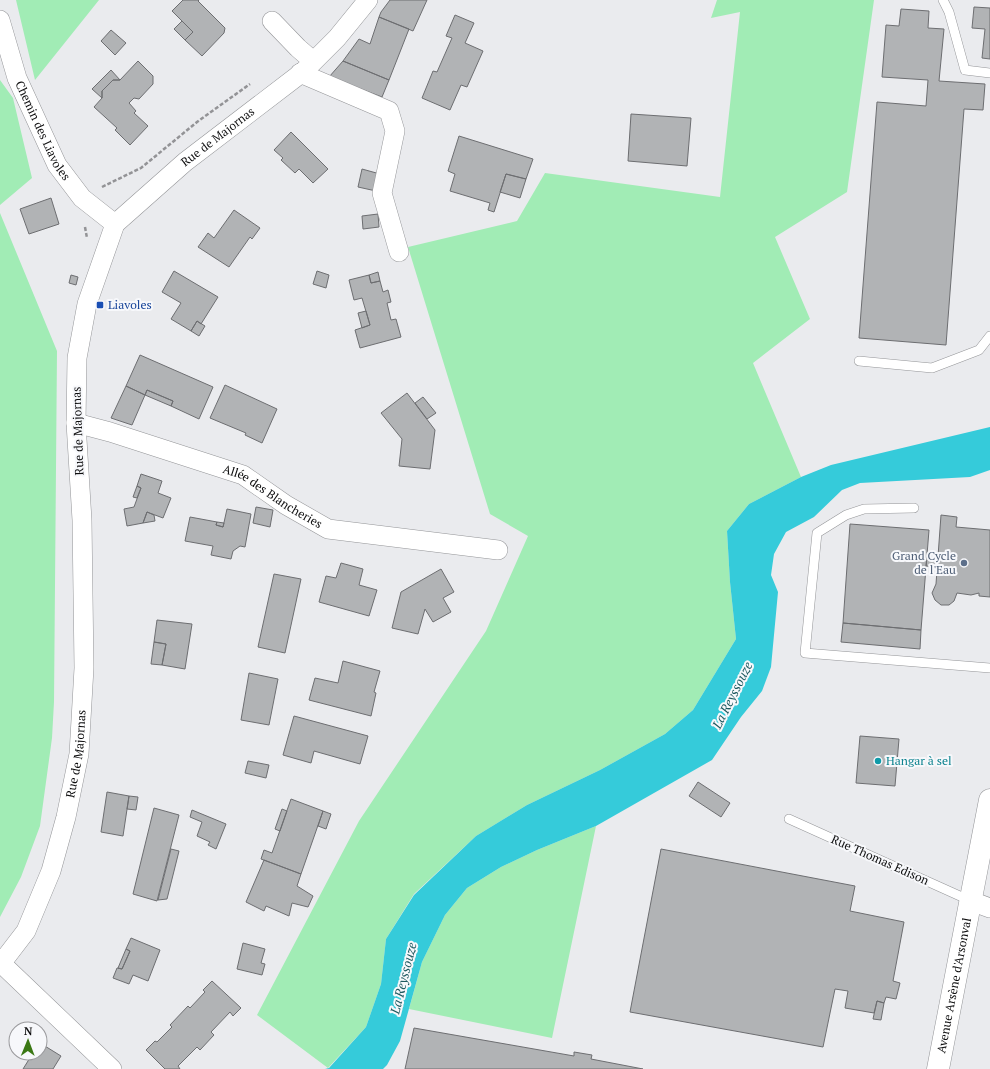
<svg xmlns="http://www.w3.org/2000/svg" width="990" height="1069" viewBox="0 0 990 1069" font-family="'PT Serif',serif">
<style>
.green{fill:#a1ecb5}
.water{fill:#35cbda}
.building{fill:#b1b3b5;stroke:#6d6e71}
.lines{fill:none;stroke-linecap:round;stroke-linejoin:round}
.lane-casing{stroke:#949598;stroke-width:10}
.street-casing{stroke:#949598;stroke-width:20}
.secondary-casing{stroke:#949598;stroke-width:23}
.path{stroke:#939396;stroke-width:2.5;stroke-dasharray:4 2;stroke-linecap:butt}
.lane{stroke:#fff;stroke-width:9}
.street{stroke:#fff;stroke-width:19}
.secondary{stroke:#fff;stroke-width:22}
.transit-dot{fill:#1a4fb4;stroke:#f7f8fb;stroke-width:1.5}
.service-dot{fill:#5c6f8a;stroke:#f7f8fb;stroke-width:1.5}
.culture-dot{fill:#0f9aa8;stroke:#f7f8fb;stroke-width:1.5}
.labels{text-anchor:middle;stroke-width:4;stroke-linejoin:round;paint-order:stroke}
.street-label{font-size:12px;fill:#0e0e0f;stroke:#f7f8fb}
.transit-label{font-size:12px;fill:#164399;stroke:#f7f8fb;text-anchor:start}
.service-label{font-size:12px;fill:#4e5e75;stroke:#f7f8fb;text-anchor:end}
.culture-label{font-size:12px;fill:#0d838f;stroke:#f7f8fb;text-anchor:start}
.water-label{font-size:13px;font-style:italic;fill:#1f5a60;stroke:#f7f8fb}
</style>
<rect width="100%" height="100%" fill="#eaebee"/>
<path class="green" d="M16 0H99L35 80Z
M717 0H874L847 192 775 237 810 319 753 363 801 477 749 504 727 531 730 582 736 639 693 710 665 734 600 770 527 805 476 836 414 894 386 939 381 984 366 1027 328 1068 257 1015 359 821 486 631 528 536 490 514 408 247 517 221 545 173 720 197 740 12 711 18Z
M0 80 13 98 32 178 0 205Z
M0 213 57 351 54 702 52 738 40 826 21 877 0 917Z
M596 826 552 1038 409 1009 422 962 445 915 467 888 501 867 537 850Z"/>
<path class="water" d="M990 427V470L970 477 860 483 842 490 814 517 786 532 774 554 771 575 778 592 771 667 762 691 741 717 712 760 596 826 537 850 501 867 467 888 445 915 422 962 400 1041 387 1065 383 1069H325L329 1068 366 1027 381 984 386 939 414 895 476 836 527 805 600 770 665 734 693 710 736 639 730 582 727 531 749 504 801 477 831 465Z"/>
<path class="building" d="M183 0H199L198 1 225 28 224 33 202 56 185 40 193 32 172 11Z
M390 0H427L413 31 379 17 381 12Z
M974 7 990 8V59L982 58 985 29 972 28Z
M901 9 929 11 928 28 944 29 939 81 985 84 983 110 964 109 946 345 859 338 877 102 926 106 928 80 882 77 886 25 899 26Z
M455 15 474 23 465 43 483 51 467 87 461 85 450 110 422 98 433 71 437 72 452 38 446 36Z
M379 17 409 29 389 80 343 61 359 39 370 44Z
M182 21 193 32 185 40 174 29Z
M111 30 126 43 115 55 101 41Z
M138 61 153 76V84L139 99 134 98 129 103 136 111 134 113 148 126 130 145 115 130 117 128 94 107 102 98V91L113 80H120Z
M343 61 389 80 382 97 329 77Z
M111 70 120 80H113L102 91V98L92 89Z
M631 114 691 118 687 166 628 161Z
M291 132 328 169 313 183 299 169 295 173 281 160 283 158 274 150Z
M459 136 533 159 526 179 506 174 494 212 488 210 490 203 450 191 455 174 448 171Z
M362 169 380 174 376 191 358 187Z
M506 174 526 179 520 198 500 192Z
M51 198 59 224 29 234 20 209Z
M234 210 260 228 252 239 250 237 229 267 198 247 208 233 214 238Z
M378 214 379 227 363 229 362 216Z
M174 271 218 297 201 324 197 321 191 331 171 319 181 303 162 292Z
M317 271 329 275 326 288 313 284Z
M378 272 380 281 371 283 369 275Z
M71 275 78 277 76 285 69 283Z
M369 275 371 283 380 281 383 292 388 290 391 302 387 303 391 320 396 319 401 337 360 348 355 330 370 325 362 298 354 300 349 280Z
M366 311 370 325 362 328 358 313Z
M197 321 205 326 199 336 191 331Z
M140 355 213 387 199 419 171 406 173 401 147 390 145 395 126 386Z
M225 385 277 409 262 443 245 435 246 433 210 418Z
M126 386 145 395 132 425 111 418Z
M147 390 173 401 171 406 145 395Z
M407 393 435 430 430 469 399 466 402 439 381 413Z
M423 397 436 413 427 419 415 403Z
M141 474 162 481 158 493 171 498 163 518 147 512 143 523 127 526 124 509 134 507 141 488 137 486Z
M137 486 141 488 137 498 133 497Z
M256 507 273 510 270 527 253 523Z
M227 509 251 514 245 547 240 546 233 551 231 559 211 555 213 546 185 541 190 517 217 522 216 525 223 527Z
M147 512 154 515 155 521 143 523Z
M941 515 957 517 956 527 990 530V597L979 596V593L971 595 957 593 954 601 949 605H941L935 600 932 593 936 584Z
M217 522 224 523 223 527 216 525Z
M850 524 929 530 921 630 843 623Z
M927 557 937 559V567L926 566Z
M341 563 363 569 359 585 377 590 369 616 319 602 326 576 336 578Z
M441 569 454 592 443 598 451 612 433 622 425 609 418 634 392 628 401 592Z
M274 574 301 579 285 653 258 647Z
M157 620 192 624 185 669 162 665 166 644 154 642Z
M843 623 921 630 920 649 841 642Z
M154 642 166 644 162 665 151 664Z
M343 661 380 671 374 692 376 693 371 716 309 700 315 678 338 683Z
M249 673 278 679 269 725 241 720Z
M294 716 368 736 360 764 314 751 311 763 283 755Z
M860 736 899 739 895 786 856 783Z
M248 761 269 765 266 778 245 773Z
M698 782 730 803 721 817 689 796Z
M107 792 129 796 123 836 101 832Z
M129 796 138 797 136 810 127 809Z
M291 799 323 811 301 874 261 859 264 850 272 853Z
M154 808 179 815 157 901 133 894Z
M282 809 287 811 280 831 275 829Z
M192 810 226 824 216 849 208 845 210 842 197 836 202 822 190 817Z
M323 811 331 814 326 829 318 826Z
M171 849 179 851 167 899 158 900Z
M661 849 855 886 850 911 904 922 893 981 900 983 896 999 886 997 884 1003 877 1001 874 1013 845 1008 848 991 835 989 823 1047 630 1012Z
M264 860 301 874 297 886 313 896 308 907 292 903 289 916 266 906 264 911 246 902Z
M131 938 160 950 148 981 133 975 129 984 113 978 117 968 122 969 130 951 126 949Z
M243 943 265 949 261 963 265 964 262 975 237 969Z
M126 949 130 951 122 969 118 968Z
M212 981 241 1008 233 1016 230 1012 211 1032 214 1035 200 1050 197 1047 178 1066 180 1069H165L146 1050 155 1041 157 1042 172 1027 170 1025 188 1006 190 1008 205 992 203 990Z
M877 1001 884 1003 881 1020 873 1019Z
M414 1028 574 1056V1052L592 1055 591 1059 643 1069H405Z
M40 1043 61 1056 53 1069H23L33 1053H40Z"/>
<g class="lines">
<g class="lane-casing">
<path id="lane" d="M943 0 949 12 965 70 990 73
M859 361 932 368 979 350 990 336
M914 508 864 509 846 515 817 533 805 653 990 668
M789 819 971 901"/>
</g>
<g class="street-casing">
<g id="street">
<path id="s1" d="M0 20 17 78 57 165 82 198 115 224"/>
<path d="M272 21 298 48 313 61"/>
<path d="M300 73 389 111 395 131 382 193 399 252"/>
<path id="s2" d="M76 423 110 432 243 475 286 505 328 529 498 550"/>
<path d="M971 901 990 908"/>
<path d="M2 964 112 1069"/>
<path id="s3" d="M0 965 26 931 51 871 66 817 79 754 84 668 82 520 76 423 77 358 87 304 115 224 185 162 304 71 337 38 368 0"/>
</g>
</g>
<g class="secondary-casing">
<g id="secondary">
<path id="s4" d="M938 1069 990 800"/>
</g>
</g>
<path class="path" d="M102 187 141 168 197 122 250 84
M85 227 87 238"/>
<use href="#lane" class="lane"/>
<use href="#street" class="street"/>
<use href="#secondary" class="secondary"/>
</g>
<rect class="transit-dot" x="96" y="301" width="8" height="8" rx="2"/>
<circle class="service-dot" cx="964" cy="563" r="4"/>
<circle class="culture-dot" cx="878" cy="761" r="4"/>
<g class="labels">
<g class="street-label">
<text dy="4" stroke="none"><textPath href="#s1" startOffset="119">Chemin des Liavoles</textPath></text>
<text dy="4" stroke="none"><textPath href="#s3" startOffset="899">Rue de Majornas</textPath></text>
<text transform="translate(78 431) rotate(-92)" y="4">Rue de Majornas</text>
<text dy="4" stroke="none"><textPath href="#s2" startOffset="211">Allée des Blancheries</textPath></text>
<text dy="4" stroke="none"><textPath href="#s3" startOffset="228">Rue de Majornas</textPath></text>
<text transform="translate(880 860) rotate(24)" y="4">Rue Thomas Edison</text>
<text dy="4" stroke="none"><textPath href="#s4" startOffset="85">Avenue Arsène d'Arsonval</textPath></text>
</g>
<g class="transit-label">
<text x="108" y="309">Liavoles</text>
</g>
<g class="service-label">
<text x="956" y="560">Grand Cycle<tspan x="956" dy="14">de l'Eau</tspan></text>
</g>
<g class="culture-label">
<text x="886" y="765">Hangar à sel</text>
</g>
<g class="water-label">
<text transform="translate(732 695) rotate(-63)" y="5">La Reyssouze</text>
<text transform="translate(403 978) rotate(-76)" y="5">La Reyssouze</text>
</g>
</g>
<g transform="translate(28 1041) rotate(1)"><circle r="19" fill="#f7f8fb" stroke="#9a9a9d"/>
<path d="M0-3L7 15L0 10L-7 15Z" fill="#3a7814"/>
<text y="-6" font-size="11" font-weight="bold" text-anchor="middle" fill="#0e0e0f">N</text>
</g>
</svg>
